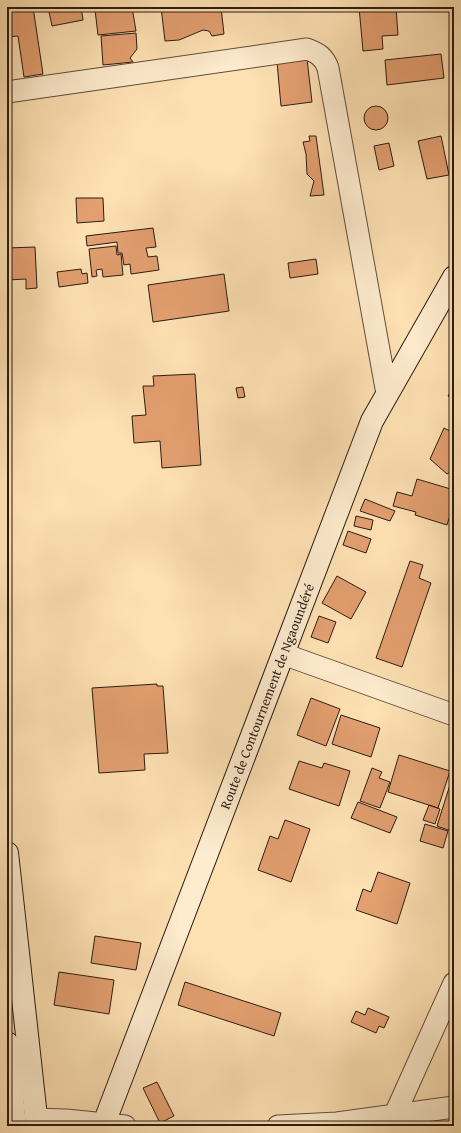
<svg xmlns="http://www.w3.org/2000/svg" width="461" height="1133" viewBox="0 0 461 1133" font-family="'Gentium Book Plus',serif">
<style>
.building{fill:#e39f70;stroke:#2b1c14}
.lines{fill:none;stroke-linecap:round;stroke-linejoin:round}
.street-casing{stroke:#604d3c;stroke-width:23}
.secondary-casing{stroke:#2b1c14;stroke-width:24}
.street{stroke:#feecce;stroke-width:21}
.secondary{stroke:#feecce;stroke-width:22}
.labels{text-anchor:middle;stroke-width:3.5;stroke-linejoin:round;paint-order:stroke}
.street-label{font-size:14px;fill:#2b1c14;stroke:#feecce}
</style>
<rect width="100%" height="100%" fill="#fee1b3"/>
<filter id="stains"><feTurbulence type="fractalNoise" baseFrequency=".005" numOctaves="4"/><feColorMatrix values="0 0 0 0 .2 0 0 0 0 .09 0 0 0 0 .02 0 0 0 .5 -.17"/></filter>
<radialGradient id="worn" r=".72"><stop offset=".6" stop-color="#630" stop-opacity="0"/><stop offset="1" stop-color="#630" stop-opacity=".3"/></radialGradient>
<path class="building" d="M7 7H33L43 74 24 77 18 36 7 37Z
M48 7H81L83 20 52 26Z
M120 7H132L136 31 98 35 95 10Z
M161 7H221L224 34 212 36 209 31 203 30 179 40 165 41Z
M359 7H396L398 35 382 36 383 49 363 51Z
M136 33 137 49 130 58 133 62 103 65 101 36Z
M441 54 444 78 387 85 385 60Z
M307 59 312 102 281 106 277 62Z
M364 118a12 12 0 1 1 24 0a12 12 0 1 1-24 0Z
M309 136H316L324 195 310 196 314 181 307 174 306 154 303 142 310 141Z
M441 136 449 175 427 179 418 141Z
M389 143 394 166 379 170 374 146Z
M76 198H103L104 221 77 223Z
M153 228 156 247 146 248 148 257 157 256 159 270 131 274 130 264 124 265 122 253H118L117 242 87 246 86 236Z
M116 246 117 255 121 254 123 275 103 277 102 269 96 270 97 276 92 277 89 249Z
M35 247 37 288 26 289V279L7 280V248Z
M316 259 318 274 290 278 288 263Z
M81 269 82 274 87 273 88 283 59 287 57 272Z
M224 274 229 311 153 322 148 285Z
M195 374 201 465 162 468 160 441 134 443 132 416 146 415 143 386H154L153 376Z
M454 386V400L448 396Z
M243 387 245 397 238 398 236 388Z
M444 428 454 433V470L447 474 430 459Z
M417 479 454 490V502L447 525 415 515 416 512 393 506 397 492 412 496Z
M365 499 395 511 390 521 360 511Z
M356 516 373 520 371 530 354 526Z
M348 531 371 539 366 553 343 545Z
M410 561 423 565 419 578 431 583 402 667 376 658Z
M337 576 366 592 351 619 322 603Z
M319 616 336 622 328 643 311 637Z
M157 684V686H163L168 753 144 754 145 770 99 773 92 688Z
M311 698 340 709 326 746 297 735Z
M341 715 380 728 371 757 332 744Z
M399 755 450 771 438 808 388 792Z
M299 761 322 768 324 763 350 771 339 806 289 789Z
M372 768 382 772 379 778 390 782 380 808 360 801Z
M454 772V832L437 826Z
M358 802 397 817 390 833 351 818Z
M429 805 440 809 435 824 423 820Z
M285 820 310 829 291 882 258 870 270 836 278 839Z
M425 824 448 831 443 848 420 841Z
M378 872 410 883 397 924 356 910 363 889 371 892Z
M95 936 141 943 136 970 91 963Z
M59 972 114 980 109 1014 54 1005Z
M185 982 281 1013 274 1036 178 1005Z
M368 1008 389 1017 384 1028 379 1026 376 1033 351 1022 356 1011 365 1015Z
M157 1082 174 1116 160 1123 143 1088Z"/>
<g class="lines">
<g class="street-casing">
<path id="street" d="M7 92 307 49C318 53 324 57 328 68L387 394
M283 654 454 715
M395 1114 454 983
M37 1119 66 1120 125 1126
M278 1126 337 1123 454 1107"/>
</g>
<g class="secondary-casing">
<g id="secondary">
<path d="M7 853 37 1126"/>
<path d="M7 1043 15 1126"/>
<path id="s1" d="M103 1126 372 421 454 277"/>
</g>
</g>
<use href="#street" class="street"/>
<use href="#secondary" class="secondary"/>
</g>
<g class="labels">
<g class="street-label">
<text dy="5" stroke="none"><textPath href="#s1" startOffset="460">Route de Contournement de Ngaoundéré</textPath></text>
</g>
</g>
<rect width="461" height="1133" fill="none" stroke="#fee1b3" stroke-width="24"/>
<rect x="8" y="8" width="445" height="1117" fill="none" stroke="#2b1c14" stroke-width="2"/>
<rect x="12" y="12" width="437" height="1109" fill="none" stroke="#2b1c14"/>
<rect width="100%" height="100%" filter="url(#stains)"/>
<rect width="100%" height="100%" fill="url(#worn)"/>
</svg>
